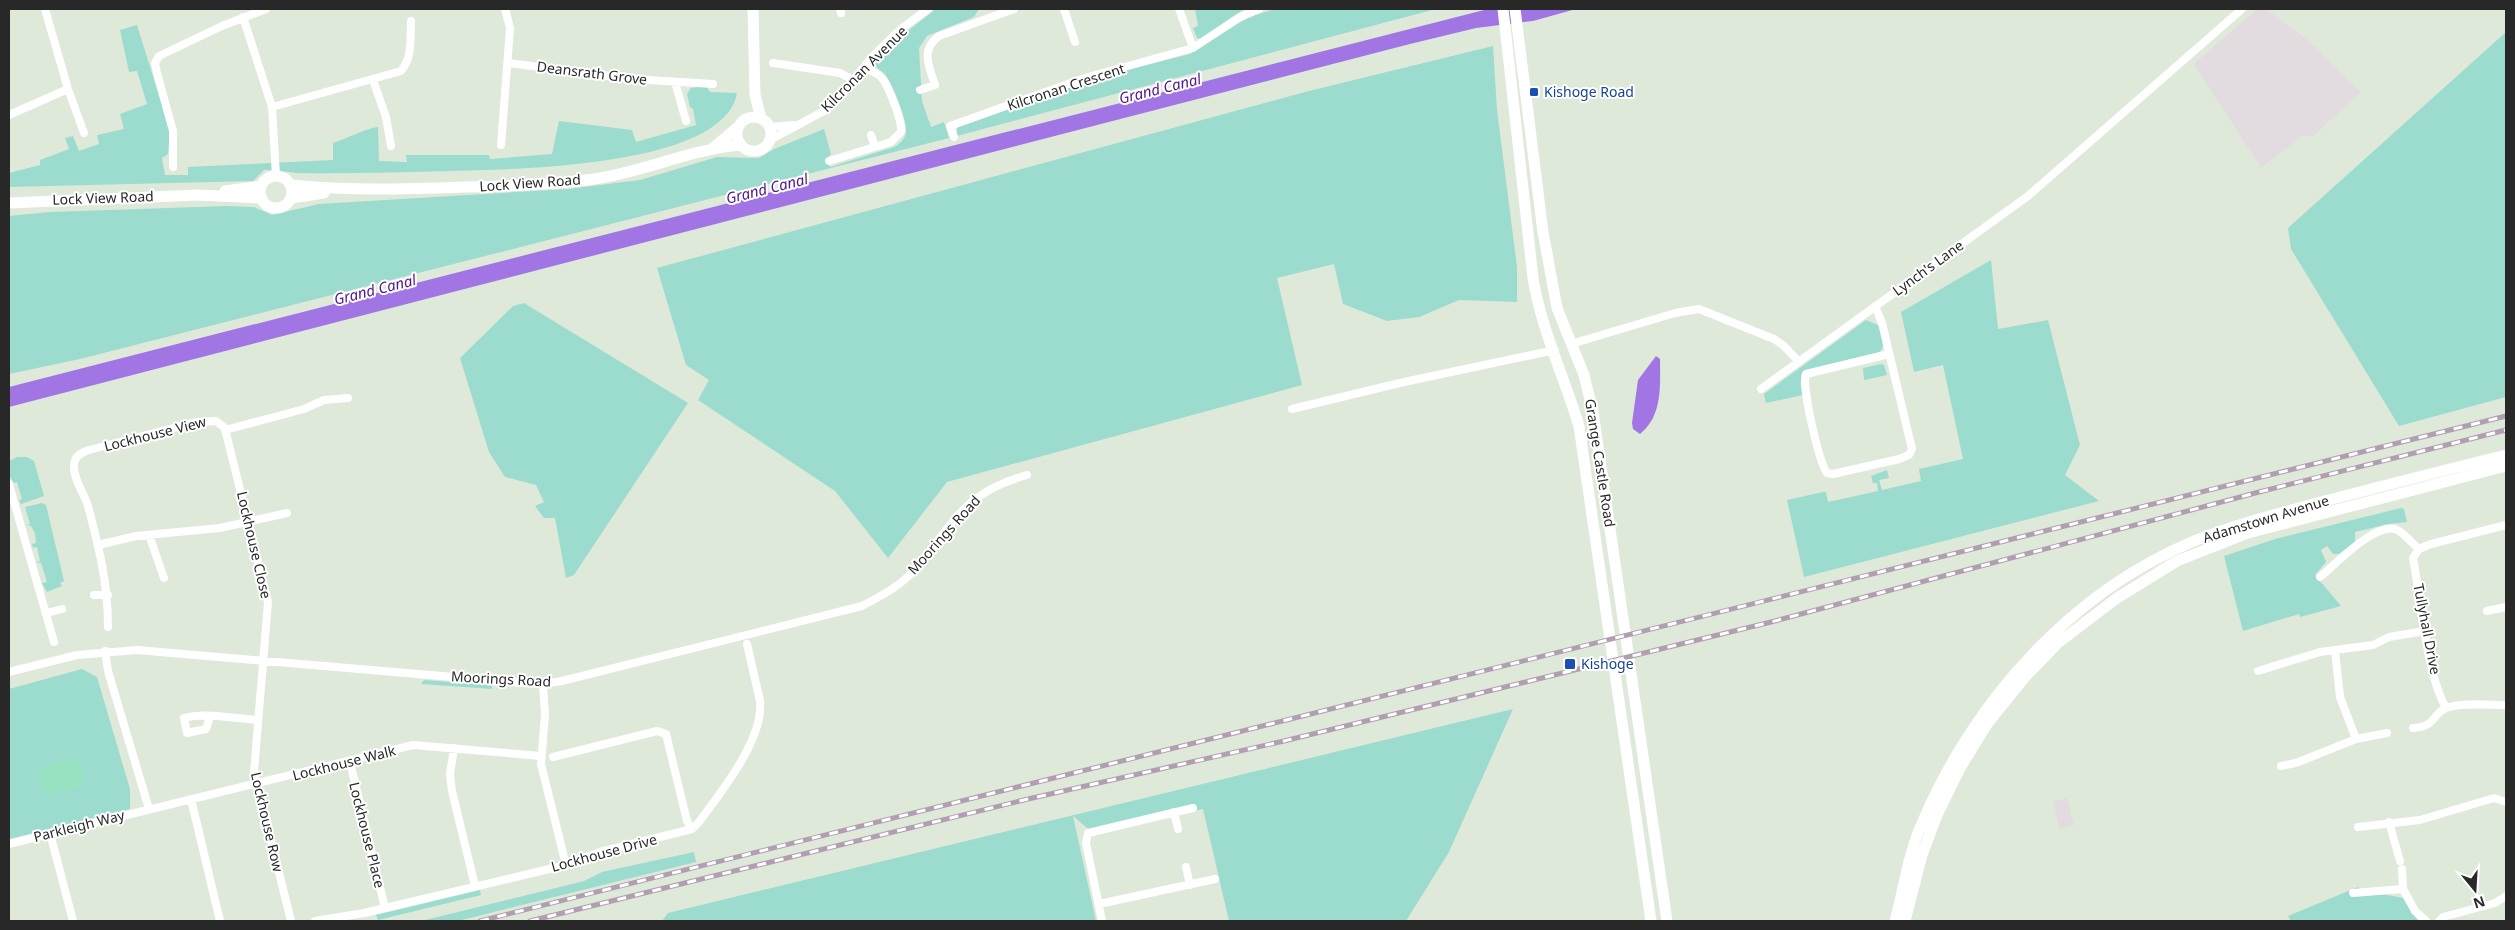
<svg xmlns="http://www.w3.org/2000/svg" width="2515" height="930" viewBox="0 0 2515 930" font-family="'Noto Sans',sans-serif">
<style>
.industrial{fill:#e2dbdf}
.green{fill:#9bdccf}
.pitch{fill:#97e3c1}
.water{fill:#a175e4}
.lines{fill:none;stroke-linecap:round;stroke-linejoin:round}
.street{stroke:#fff;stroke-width:8}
.secondary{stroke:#fff;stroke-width:11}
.rail-casing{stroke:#b19eb1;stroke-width:5}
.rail{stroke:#fff;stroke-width:3;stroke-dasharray:9;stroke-linecap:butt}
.transit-dot{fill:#1a4fb4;stroke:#fff;stroke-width:2}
.labels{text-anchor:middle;stroke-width:4;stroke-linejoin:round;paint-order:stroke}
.street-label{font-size:14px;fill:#282828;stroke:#fff}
.transit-label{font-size:14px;fill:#164399;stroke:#fff;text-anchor:start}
.water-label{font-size:15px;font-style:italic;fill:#4f188c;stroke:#fff}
</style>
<rect width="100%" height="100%" fill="#dfe9da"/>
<path class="industrial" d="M2257 9H2266L2313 44 2361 92 2313 136H2302L2261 168 2194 64Z
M2067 798 2074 825 2060 829 2053 802Z"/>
<path class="green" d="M936 9H979L974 17 927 36 919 48 922 101 931 127 944 122 949 138 80 359 9 374V216L50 212 227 206 254 207 272 215 319 204 568 189 640 180 717 157 759 158 774 149 824 129 831 154 826 160 830 167 894 147C900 144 905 139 906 132 908 122 893 86 887 77 884 71 876 70 875 63L904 34Z
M1195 9H1244L1201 39 1197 38 1193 28 1198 26Z
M1275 9H1436L957 136V127L1088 80 1190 54 1249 17Z
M137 25 170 131 168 154 162 158 165 175H188V167L333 160V143C343 140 370 127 378 127L379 161 407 162 406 155H489L490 159 552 154 559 121 632 130 636 142 696 125 693 109 690 107 687 94 691 88 706 86 710 92 737 93C724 168 512 169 452 171 401 172 349 174 297 173 286 172 275 170 264 170L253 181 9 187V173L40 165V160L69 149 65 138 73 136 79 151 99 144 97 135 124 129 120 114 147 104 137 71 129 72 120 30Z
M2506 32V397L2399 426 2291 249 2288 228Z
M1493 46 1497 110 1517 267V302L1459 300 1419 317 1387 321 1343 304 1334 264 1277 278 1302 385 947 482 888 558 835 491 698 400 709 380 686 365 657 268 1309 91Z
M1991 260 1998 329 2048 320 2080 445 2065 475 2099 501 1804 577 1787 500 1823 492H1826L1828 502 1878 491 1877 483H1873L1871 476 1887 470 1889 478 1879 480 1882 490 1921 481 1919 469 1963 459 1943 365 1914 372 1901 312Z
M524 303 688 403 574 575 566 578 555 518H544L535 506 544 502 536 485 505 477 489 452 460 358 513 306Z
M1866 320 1880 326 1883 346 1880 352 1806 370C1799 379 1800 385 1803 395L1766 403 1764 394Z
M1881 364 1884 365 1887 375 1864 380 1863 368Z
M17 457H27L34 461 44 496 21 504 19 500 22 499 17 482 14 483 9 475V461Z
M42 503 46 505 64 581 60 583 62 586 47 592 42 583 47 582 41 563 36 562 40 561 37 547 33 548 32 544 36 543 35 533 31 526 27 525 30 524 25 507Z
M2401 508 2404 509 2407 522 2388 524 2355 532V542L2339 554H2333L2327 546 2321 550 2326 562 2315 575 2341 606 2300 617 2299 614 2243 631 2224 556 2275 539Z
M82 669 97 677 130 789V809L9 839V689Z
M424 680 492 685V689L421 684Z
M1513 709 1449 852 1406 921H1229L1203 809 1094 834 1073 816 1096 921H662L668 913Z
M694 852 696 862 458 921H421L584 881 602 872Z
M2358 887 2362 896 2382 894 2403 898 2418 921H2291L2288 916Z
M480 890 481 895 378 920 376 915Z"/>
<path class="pitch" d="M78 757 86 784 46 796 38 769Z"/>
<path class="water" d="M1488 9H1576L1533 21 1476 28 1410 44 9 407V387Z
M1656 356 1660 359C1660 385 1663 416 1640 434L1633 429 1632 423 1638 380Z"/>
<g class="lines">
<path class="street" d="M45 9 68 89 84 133
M840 9 841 13
M1064 9 1075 42
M1179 9 1193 48
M243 17 272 107 276 176
M508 63 632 79 713 84
M773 63 840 73 853 80
M373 80 386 117 391 146
M675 82 686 121
M920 90 935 85C929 66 920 50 939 36L1014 9
M272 107 401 71C413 57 410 38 411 21
M9 115 68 89
M770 127 793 125
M871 135 875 147
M954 137 950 126 1088 77 1193 48 1238 18 1259 9
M770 140 824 111 843 93 871 58 901 29 928 9
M501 145 510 28 505 9
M829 161 891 142 901 132C903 123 888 84 881 77 876 72 869 70 864 67
M173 167V131L157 73 155 63 159 56 222 26 266 9
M1875 306 1882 323 1912 449 1909 455 1899 459 1833 474 1827 473C1819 462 1801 385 1806 374L1889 354
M1571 344 1675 313 1699 309 1774 339 1783 345 1799 362
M1761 389 2028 196 2242 9
M1292 409 1404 382 1555 350
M225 430 304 409 324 400 348 398
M9 484 54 642
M149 535 164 578
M98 545 136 536 220 528 287 513
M2320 577C2336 564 2373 524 2395 529 2404 532 2412 544 2419 549
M94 595H108
M2487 611 2506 607
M47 613 62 609
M108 627C108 583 99 548 88 506 84 493 73 478 74 466 74 456 81 453 89 450L196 422 216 421 224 427 227 437 268 602 254 772 291 921
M2335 650 2340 697 2356 739
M105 651 108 671 149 809
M2258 671 2320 652 2373 645 2389 637 2425 631
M9 672 77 655 137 650 523 683 543 684 562 681 862 606C881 596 901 586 915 569 956 522 962 493 1027 475
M543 684 545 715 541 764 566 865
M2446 708C2426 672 2421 600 2413 558L2419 549 2431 544 2506 525
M210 716 206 729 187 733 184 718C195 715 205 715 217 716L258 720
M2413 728C2437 726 2431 715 2446 708 2460 702 2491 705 2506 705
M454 748 450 774 452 791 475 886
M553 757 657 731 666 734 687 821 692 829
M350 762 385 908
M2281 766 2296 763 2356 739 2387 733
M191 799 220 921
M1174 812 1178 829
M2389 822 2400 861
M2358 827 2420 820 2494 798 2506 802
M50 833 73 921
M9 844 413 745 541 756
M1186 867 1190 885
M2402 869 2403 889
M2353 893 2403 889 2415 911 2426 921
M1099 904 1215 879
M315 921 364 913 566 865 600 852 692 829 699 822C721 792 764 739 760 701L747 644
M1102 921 1086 843 1088 833 1193 808
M2439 921 2443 917 2495 903 2506 896"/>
<path class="secondary" d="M753 9 755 95 761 118
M1503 9 1533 278C1541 328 1564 377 1579 426L1651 921
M1515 9 1543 232 1557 308 1584 375 1593 412 1667 921
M737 134a17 17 0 1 1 34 0a17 17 0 1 1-34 0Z
M713 148 738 127
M260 192a16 16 0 1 1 32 0a16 16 0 1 1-32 0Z
M291 185C349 191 407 189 465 187 508 186 551 185 594 179 644 172 691 149 741 145
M225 191 261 186
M291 198 324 193
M9 203 198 195 262 198
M1895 921C1903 893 1907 860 1918 833 1969 707 2067 594 2194 541 2236 524 2281 513 2325 501 2385 485 2446 470 2506 455
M1905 921 1922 855 1937 815 1960 768 1987 724 2025 677 2058 643 2117 598 2177 561 2248 533 2506 466"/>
<g class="rail-casing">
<path id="rail" d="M480 921 2506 416
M530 921 1028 799 1284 741 1771 622 2259 492 2506 430"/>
</g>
<use href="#rail" class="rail"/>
</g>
<g class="transit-dot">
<rect x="1529" y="87" width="10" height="10" rx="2.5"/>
<rect x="1564" y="658" width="12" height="12" rx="2.5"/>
</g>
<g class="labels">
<g class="street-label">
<text transform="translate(864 69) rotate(-45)" y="5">Kilcronan Avenue</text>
<text transform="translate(592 73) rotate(7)" y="5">Deansrath Grove</text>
<text transform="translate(1066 87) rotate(-18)" y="5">Kilcronan Crescent</text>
<text transform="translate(530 183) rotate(-4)" y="5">Lock View Road</text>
<text transform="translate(103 198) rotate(-2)" y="5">Lock View Road</text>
<text transform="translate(1928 268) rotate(-36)" y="5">Lynch's Lane</text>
<text transform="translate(155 434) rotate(-14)" y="5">Lockhouse View</text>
<text transform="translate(1600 463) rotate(81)" y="5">Grange Castle Road</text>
<text transform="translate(2266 519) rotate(-17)" y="5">Adamstown Avenue</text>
<text transform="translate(944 535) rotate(-48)" y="5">Moorings Road</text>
<text transform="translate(254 545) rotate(77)" y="5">Lockhouse Close</text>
<text transform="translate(2427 629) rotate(79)" y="5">Tullyhall Drive</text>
<text transform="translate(501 679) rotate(3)" y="5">Moorings Road</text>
<text transform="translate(344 763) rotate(-14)" y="5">Lockhouse Walk</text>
<text transform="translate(267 822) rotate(77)" y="5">Lockhouse Row</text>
<text transform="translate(79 826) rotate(-14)" y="5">Parkleigh Way</text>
<text transform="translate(367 835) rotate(76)" y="5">Lockhouse Place</text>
<text transform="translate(604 853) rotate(-15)" y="5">Lockhouse Drive</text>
</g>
<g class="transit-label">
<text x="1544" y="97">Kishoge Road</text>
<text x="1581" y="669">Kishoge</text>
</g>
<g class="water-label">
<text transform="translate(1160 89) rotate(-14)" y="5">Grand Canal</text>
<text transform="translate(767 189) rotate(-14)" y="5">Grand Canal</text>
<text transform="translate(375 290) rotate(-14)" y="5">Grand Canal</text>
</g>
</g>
<rect width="2515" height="930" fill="none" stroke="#282828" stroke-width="20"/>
<g transform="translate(2475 890) rotate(162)" stroke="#ffffff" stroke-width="4" paint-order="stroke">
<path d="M0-4L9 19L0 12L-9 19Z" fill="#282828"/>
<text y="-8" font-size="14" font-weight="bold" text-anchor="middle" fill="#282828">N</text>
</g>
</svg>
